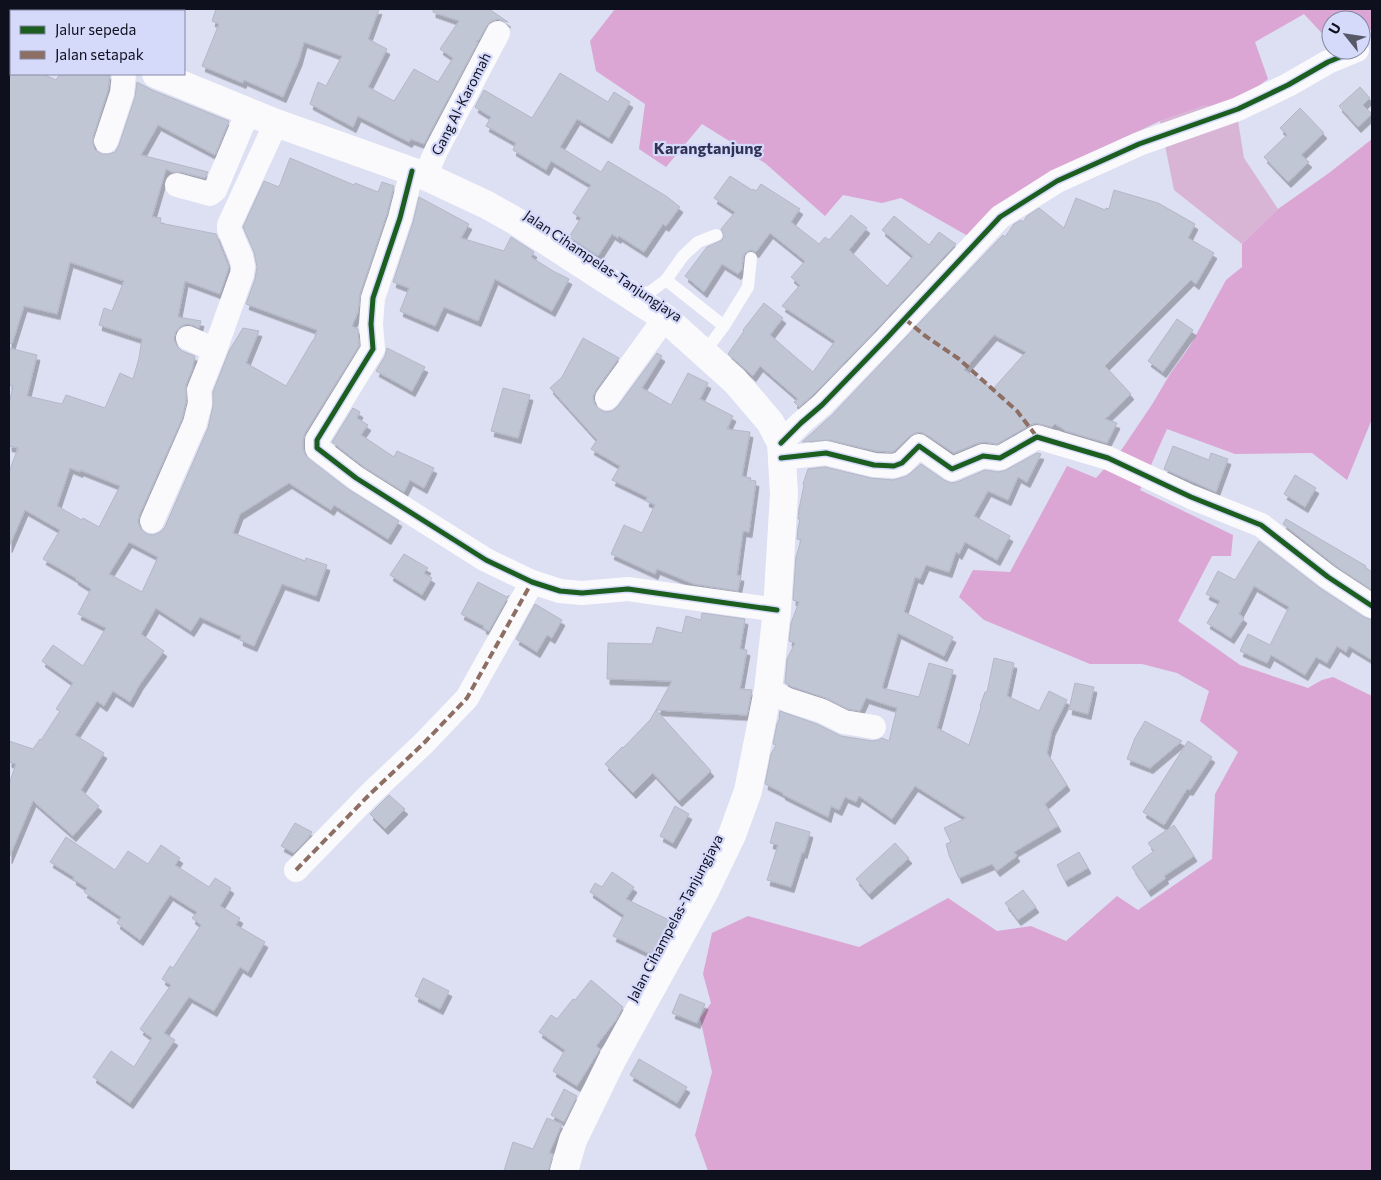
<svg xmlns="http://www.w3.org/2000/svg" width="1381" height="1180" viewBox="0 0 1381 1180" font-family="Commissioner,sans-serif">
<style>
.green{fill:#d8b5d5}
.forest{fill:#dba5d4}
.building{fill:#c1c6d5;stroke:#b3b7c7;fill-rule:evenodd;filter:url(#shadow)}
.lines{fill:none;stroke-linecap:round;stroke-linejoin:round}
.lane{stroke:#fafafd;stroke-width:12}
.street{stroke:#fafafd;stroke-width:24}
.secondary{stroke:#fafafd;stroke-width:28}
.quiet{stroke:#8d6e63;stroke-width:4;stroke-dasharray:8 4;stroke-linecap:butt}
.cycleway-casing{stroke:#d5d9fa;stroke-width:8}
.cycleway{stroke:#1b5e20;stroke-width:5}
.labels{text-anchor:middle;stroke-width:4.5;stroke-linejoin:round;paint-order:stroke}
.street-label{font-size:14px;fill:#0f101e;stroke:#d5d9fa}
.quarter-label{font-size:16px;font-weight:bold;fill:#303252;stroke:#d5d9fa}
</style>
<defs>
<filter id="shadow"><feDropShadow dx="3" dy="5.5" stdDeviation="0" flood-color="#0004"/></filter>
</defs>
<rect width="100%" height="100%" fill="#dddff2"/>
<path class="green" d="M1235 102 1244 158 1278 209 1242 244 1174 190 1160 121 1207 105Z"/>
<path class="forest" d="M46 9H145V11H50Z
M615 9H1372V29L1361 34V20H1331V43L1304 14 1255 42 1268 79C1251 91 1230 111 1207 105L1160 121 1084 157 968 236 901 198 882 203 843 195 825 216 765 163 702 124 666 167 639 149 645 104 596 71 590 41Z
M1372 139V419L1347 480 1312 453 1235 454 1167 429 1140 490 1233 535 1231 556H1212L1178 621 1240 665 1308 688 1322 680 1333 677 1372 696V1171H708L695 1135 712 1072 700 1018 711 1003 703 974 712 933 748 916 859 947 948 898 997 931 1031 926 1066 941 1117 896 1138 910 1212 859 1215 794 1238 752 1200 721 1209 691 1177 673 1142 664H1090L984 620 959 597 973 570 1010 572 1067 466 1096 478 1122 449 1153 403 1170 374 1190 346 1226 280 1242 267V244L1278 209 1329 173Z"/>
<path class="building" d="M216 9H379L368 39 387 49 368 87 394 101 414 69 438 82 453 58 440 49 459 21 433 12V9H489L508 22 497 19 490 22 486 27 479 40 476 41 478 42 424 144 411 139 409 142 358 116 353 127 310 104 318 82 326 86 342 56 304 42 299 60 283 97 244 80 243 83 202 66 219 24 212 21Z
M560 73 608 102 614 92 630 102 609 138 577 119 560 147 601 172 608 161 666 196 680 207 666 226 663 224 644 252 619 236 618 238 612 234 598 256 569 237 581 218 573 213 591 185 551 161 546 170 513 150 516 143 486 126 491 117 475 107 484 90 532 118Z
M9 74H43L56 80 60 74H110L108 90 93 137V144L95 150 102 154H109L115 152 119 145 135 97 137 82 152 90 229 121 215 155 158 125 141 155 208 172 205 178 181 172H172L166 169 152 217 161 218 160 223 216 234 229 267 220 294 185 281 178 317 201 321 199 328 193 325 186 324 180 327 175 333 174 340 177 346 182 351 195 356 192 370 186 385V402L182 419 139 516 138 522 141 529 147 534 153 535 160 532 165 527 208 428 213 406V392L229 351 243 328 259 331 246 363 286 386 313 340H314L317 330 246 304 255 279 257 267 254 252 243 227 264 181 279 187 290 158 354 185 355 183 378 192 382 182 394 186 387 214 360 294 358 312 352 326 358 329 359 346 305 433 303 440V448L305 454 309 459 348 489 399 521 388 539 334 505 331 510 289 483 240 514 233 533 305 561 306 558 327 565 316 596 282 584 254 646 240 640 241 636 200 617 191 631 156 608 141 634 164 651 140 684 130 702 113 691 104 706 97 701 75 735 104 753 81 790 99 806 73 836 33 801 9 858V784L16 764 9 762V741L33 749 40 739 41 740 60 711 56 709 73 683 42 661 53 645 83 666 106 628 78 614 91 589 75 579 76 578 43 559 60 530 25 510 9 547V472L18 448 9 446V405L13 386 9 385V348L37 355 27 396 62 404 66 395 105 408 120 373 133 379 139 358 142 339 99 325 104 308 112 311 124 281 70 262 57 314 24 306 12 344 9 343ZM70 468 80 472V470L120 486 99 527 83 518 82 520 57 506ZM129 542 158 557 142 592 109 574Z
M1360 87 1370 98 1363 105 1372 114 1358 127 1339 106Z
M1300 108 1324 133 1301 155 1309 162 1288 182 1264 157 1287 135 1280 128Z
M730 176 752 190 753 189 756 191 761 184 800 209 791 222 819 244 825 237 829 240 851 215 867 228 849 250 887 286 913 256 882 230 894 216 929 245 939 232 956 244 875 331 813 395 799 407 794 402 798 399 760 366 753 376 728 354 744 331 743 330 764 303 783 318 770 335 813 372 835 341 782 306 800 285 791 277 805 261 770 233 756 252 751 250 745 253 743 257 742 269 738 274 722 264 704 292 685 276 707 247 722 240 724 236 721 229 735 212 714 198Z
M1114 190 1158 203 1195 224 1188 238 1214 253 1196 284 1191 280 1105 366 1131 394 1105 419 1117 423 1107 443 1066 431 1055 424 1052 427 1036 423 1030 425 997 444 985 442 978 443 954 453 927 435 921 432 915 433 910 436 894 451 892 452 876 451 829 440 802 442 832 415 978 261 1003 235 1005 237 1014 224 1021 220 1023 222 1027 216 1039 208 1064 228 1076 198 1105 210 1106 208 1109 209ZM994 335 1026 352 993 389 964 370Z
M419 197 469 224 461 238 504 251 511 237 534 252 531 257 553 271 569 279 552 311 495 279 478 321 444 307 435 326 400 311 409 288 393 282 413 222Z
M1177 319 1193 330 1163 372 1148 361Z
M583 338 619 358 596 390 593 396 594 403 599 409 605 412 612 411 618 406 657 353 662 356 642 388 671 405 688 373 708 383 700 399 733 416 727 429 750 432 742 476 751 478 750 480 756 481 749 532 743 531 737 575 741 576 738 591 694 584 657 569 655 574 611 554 624 525 642 533 655 505 646 501 647 497 612 480 620 466 591 449 597 440 550 388 562 377Z
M387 348 425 367 412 391 376 371 385 356Z
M503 388 530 395 518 438 491 431Z
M353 408 360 412 357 418 368 425 361 435 394 457 397 451 434 468 424 488 410 480 404 492 364 467 332 442Z
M1173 446 1209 460 1211 453 1228 459 1216 492 1164 469Z
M1037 453 1041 454 1027 482 1018 477 1008 500 988 491 974 516 1010 536 997 560 965 542 959 554 956 552 949 572 926 565 920 579 915 577 904 612 953 637 944 656 898 633 882 688 919 697 929 663 953 670 937 728 969 745 981 707 980 706 985 692H987L994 658 1014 663 1007 696 1039 711 1049 691 1067 700 1052 730 1047 753 1067 785 1045 804 1058 826 1014 852 1017 856 997 871 992 864 959 878 949 855 946 844 951 842 944 828 966 818 915 786 892 819 859 796 856 802 845 797 839 810 831 806 828 817 782 794 783 793 765 784 771 754 776 745 773 744 777 724 780 717H779L780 711 817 724 841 736 872 741 878 740 882 738 889 741 897 708 866 698 860 711 848 709 826 698 793 687 785 683 787 659 795 643 789 641 791 623 799 602 793 600 796 557 801 540 797 539 798 528 800 519H798L799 509 804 485 803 484 808 469 825 467 871 478 893 480 907 476 921 464 944 480 951 483 957 482 985 470 998 472 1006 470Z
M1295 475 1316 488 1305 507 1284 494Z
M1286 519 1366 566 1365 567 1372 572V590L1336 566 1283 524Z
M1259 541 1320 588 1364 617 1372 620V660L1349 646 1346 652 1337 646 1327 663 1316 657 1305 675 1271 655 1267 663 1240 651 1248 634 1270 645 1289 607 1254 586 1239 614 1244 618 1231 638 1207 623 1220 601 1206 594 1218 571 1235 580Z
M404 554 428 568 424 573 432 578 422 595 390 575Z
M478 582 507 597 509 595 489 631 483 628 484 626 461 614Z
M535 604 562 620 552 638 547 635 537 652 516 639Z
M702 613 745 619 740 649 747 650 740 689 752 690 747 715 656 710 672 681 607 679 608 643 652 644 657 627 682 633 686 616 701 620Z
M1075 683 1094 687 1088 714 1069 709Z
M656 710 711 771 679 801 653 773 633 793 605 764 622 747 623 748 650 720Z
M1145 721 1182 741 1150 768 1127 759 1135 738Z
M1188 741 1212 757 1190 790 1187 789 1164 825 1143 812Z
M389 795 405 809 385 829 370 814Z
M675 806 689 814 673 843 660 836Z
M776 822 810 832 804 853 802 852 791 887 767 880 778 845 770 843Z
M295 823 312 832 309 837 294 853 281 846Z
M1174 825 1194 856 1164 876 1166 878 1148 891 1132 867 1154 851 1148 843Z
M66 837 115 870 128 851 148 864 161 845 180 858 175 865 209 887 215 878 231 888 220 906 240 918 236 925 265 942 248 972 240 967 214 1011 189 997 164 1033 175 1040 130 1103 93 1077 111 1051 134 1067 152 1038 140 1029 171 985 162 979 170 966 173 968 201 925 192 918 197 912 170 895 140 940 117 923 121 917 84 892 87 888 73 879 74 877 50 862Z
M895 843 909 858 869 894 856 879Z
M1079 852 1088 868 1065 881 1057 865Z
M612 872 634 887 626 899 671 921 652 955 613 936 624 915 590 892 595 883 602 887Z
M1023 890 1036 907 1018 920 1005 903Z
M423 978 449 991 440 1009 415 996Z
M591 980 623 1007 616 1020 596 1046 600 1049 577 1086 553 1071 565 1050 539 1032 551 1015 557 1019 573 999 575 1000Z
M680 994 705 1004 697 1023 672 1013Z
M639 1059 687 1087 677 1103 630 1075Z
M564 1089 577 1096 564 1122 551 1115Z
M547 1118 562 1124 549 1153 553 1154 548 1171H504L513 1142 533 1149Z"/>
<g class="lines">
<path class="lane" d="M666 280 724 326
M634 294 650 292 666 280 683 256 698 242 716 235
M704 353 724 326 748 287 751 258"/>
<path class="street" d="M106 141 122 93 124 74
M412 171 400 218 373 298 371 324 373 349 317 440V448L356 478 486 560 532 582 560 591 582 593 628 589 777 610
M425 176 437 149 498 33
M177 185 210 194 215 190 242 126 249 113
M188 338 215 350
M607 398 665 318
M781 443 801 423 822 405 885 340 1000 217 1057 181 1139 144 1238 109 1288 85 1328 62 1357 50
M781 458 826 453 874 465 894 466 902 463 919 446 952 469 983 456 1000 458 1037 437 1108 458 1191 497 1261 525 1328 577 1372 606
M152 521 195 423 200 403 199 390 215 350 242 274 243 266 241 257 229 229V225L276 123
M768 690 788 700 822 711 844 722 874 727
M296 870 370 794 424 743 467 698 532 582"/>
<path class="secondary" d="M24 9 27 11
M156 74 276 123 425 176 487 205 517 222 665 318 735 381 770 422 781 443 784 494 777 610 768 690 748 791 732 835 704 893 612 1060 573 1140 564 1171"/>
<path class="quiet" d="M905 319 924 335 959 359 1017 411 1037 437
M296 870 370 794 424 743 467 698 532 582"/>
<g class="cycleway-casing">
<path id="cycleway" d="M412 171 400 218 373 298 371 324 373 349 317 440V448L356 478 486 560 532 582 560 591 582 593 628 589 777 610
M781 443 801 423 822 405 885 340 1000 217 1057 181 1139 144 1238 109 1288 85 1328 62 1357 50
M781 458 826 453 874 465 894 466 902 463 919 446 952 469 983 456 1000 458 1037 437 1108 458 1191 497 1261 525 1328 577 1372 606"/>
</g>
<use href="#cycleway" class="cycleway"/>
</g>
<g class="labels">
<g class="street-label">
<text transform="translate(461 104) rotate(-63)" y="5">Gang Al-Karomah</text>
<text transform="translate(603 266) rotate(34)" y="5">Jalan Cihampelas-Tanjungjaya</text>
<text transform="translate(675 918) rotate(-62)" y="5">Jalan Cihampelas-Tanjungjaya</text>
</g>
<g class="quarter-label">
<text x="708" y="154">Karangtanjung</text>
</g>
</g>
<rect width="1381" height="1180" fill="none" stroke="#0f101e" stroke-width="20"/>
<rect x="10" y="10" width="175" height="65" fill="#d5d9fa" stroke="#8689a2"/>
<rect x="20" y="26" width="25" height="8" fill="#1b5e20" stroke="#8689a2"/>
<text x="55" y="35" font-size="15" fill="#0f101e">Jalur sepeda</text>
<rect x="20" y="51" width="25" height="8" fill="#8d6e63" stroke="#8689a2"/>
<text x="55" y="60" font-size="15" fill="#0f101e">Jalan setapak</text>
<g transform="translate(1346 35) rotate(300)"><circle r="24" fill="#d5d9fa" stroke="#8689a2"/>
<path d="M0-4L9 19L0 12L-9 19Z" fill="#575868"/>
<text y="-8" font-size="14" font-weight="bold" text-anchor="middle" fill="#0f101e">U</text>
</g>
</svg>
